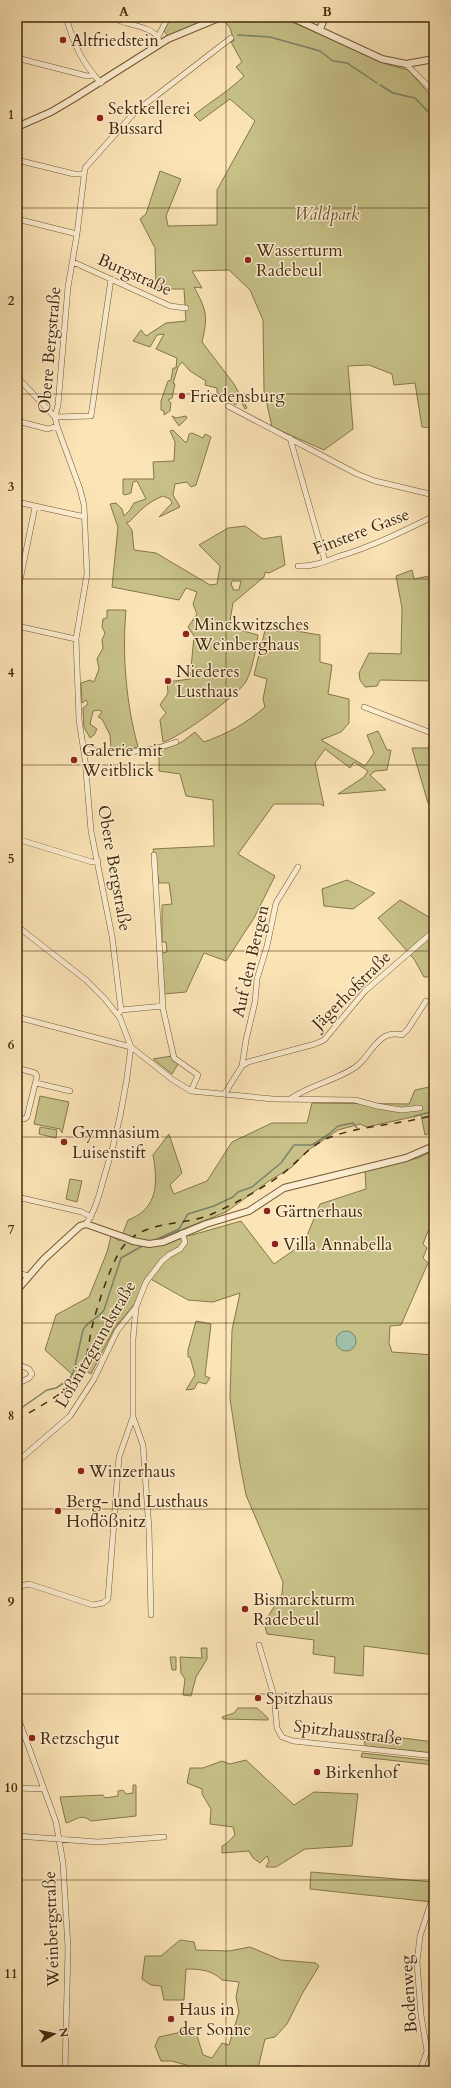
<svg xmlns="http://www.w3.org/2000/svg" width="451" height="2088" viewBox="0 0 451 2088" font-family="Cardo,serif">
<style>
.green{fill:#c7c188;stroke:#86764a;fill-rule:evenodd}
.water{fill:#a0bfa9;stroke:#7b836a}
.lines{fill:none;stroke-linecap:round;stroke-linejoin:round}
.stream{stroke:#7b836a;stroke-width:1.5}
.minor-casing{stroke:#725836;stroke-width:6}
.tertiary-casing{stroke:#725836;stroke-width:8}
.minor{stroke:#fcedd0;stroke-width:5}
.tertiary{stroke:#fcedd0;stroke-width:6}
.rail{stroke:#442a0b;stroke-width:1.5;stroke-dasharray:7 7;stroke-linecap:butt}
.tertiary-bridge-casing{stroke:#725836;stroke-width:8;stroke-linecap:butt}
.tertiary-bridge{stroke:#fcedd0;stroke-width:6}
.grid{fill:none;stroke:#442a0b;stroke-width:1;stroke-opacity:0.55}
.poi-dot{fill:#8f2418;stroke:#fcedd0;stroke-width:1.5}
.labels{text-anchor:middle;stroke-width:3;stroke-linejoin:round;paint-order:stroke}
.poi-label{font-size:17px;fill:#442a0b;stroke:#fcedd0;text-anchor:start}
.park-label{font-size:17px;font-style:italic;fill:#65502a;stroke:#fcedd0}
.street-label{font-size:17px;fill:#442a0b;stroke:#fcedd0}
.neatline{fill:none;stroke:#442a0b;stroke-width:1.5}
.grid-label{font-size:13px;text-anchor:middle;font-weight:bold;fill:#442a0b}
</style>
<rect width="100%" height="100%" fill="#fbe4b6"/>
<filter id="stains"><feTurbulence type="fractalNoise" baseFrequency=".005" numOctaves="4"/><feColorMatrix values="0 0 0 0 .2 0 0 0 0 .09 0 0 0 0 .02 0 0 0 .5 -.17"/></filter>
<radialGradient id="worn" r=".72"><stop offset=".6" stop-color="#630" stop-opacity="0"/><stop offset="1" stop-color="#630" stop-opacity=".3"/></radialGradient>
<path class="green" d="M171 17H214L168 36 164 31Z
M258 17 290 21 386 64 408 70 434 99V428L422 427 415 383 394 385 392 374 369 365 348 366 353 429 324 450 272 427 264 391 263 320 250 290 229 270 192 271 202 288 194 287C207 311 208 316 202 342L234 384 247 408 245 409 241 401 235 405 229 398 217 395V388L205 385 206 381 190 371 182 362 178 367 173 383 175 384 172 398 168 400 171 403 170 411 164 415V411L161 410V401L168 381 171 380 173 368H176L177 358 156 349 164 334 157 335 150 347 133 341 141 330 146 336 166 323 186 321 184 289H156L155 248 140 219 146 214 160 171 181 179 166 216 168 226 217 225V190L255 121 230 99 200 121 194 115C210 102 229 91 244 76L236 67 242 62 231 42 234 41 230 28 225 22Z
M172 416 176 418 186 416 187 418 179 426Z
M173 430 185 442H187L189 434 192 433 203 438 205 434 211 437 196 485 191 487 187 482 175 484 173 495 180 507 159 517 172 503 170 499 163 496C146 503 141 510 129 522H126L132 530 134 550 156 553 210 585 217 584 220 566 199 545 228 528 245 526 263 539 281 536 285 565 269 573 265 572 264 577 233 603 229 627 258 635C257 646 251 675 245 683 235 697 179 738 163 742L160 720 166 713 160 705 168 693 167 682 190 679 194 636 188 627 197 614 193 604 197 592 186 588 179 600 112 587 118 527 110 504 116 503 122 509 124 516 130 510 134 503 146 499 137 481 133 482 131 493 125 495 123 494V479H154L153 462 174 461 175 442 170 431ZM232 581H241L239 590H233V587L231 586Z
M412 570 414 579 434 575V681L380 680 377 686 365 687 360 680 359 673 369 653 401 654 402 608 396 576Z
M107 610H126C122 655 126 703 138 747L128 750H111L110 735 102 719 98 717 102 712 99 710 93 711 90 724 97 729 94 735 90 738 84 727 83 708 88 704 86 700 82 703 81 683 90 680 94 682 99 669 97 659 103 648 102 640 105 633 102 627 103 619 107 618Z
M266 626 320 635V662L332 665 328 694 349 699V723L341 732 321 740 365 766 374 753 367 735 378 731 387 750H391L387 770 375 771 370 775 386 790 338 794 364 777 368 771 354 762 350 768 325 749 315 763 324 806 320 804H274L238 854 275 876 254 918 226 961 204 953 186 992 164 994 162 953 167 952 166 942H162V905L172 904 169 883H159L153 849 214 846 213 800 186 796 180 774 159 771V751L182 742 195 732 204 742C227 734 247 723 265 707L263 699 267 679 254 675Z
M431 738 434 739V804L428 803 412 748H428Z
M347 880 375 893 353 909 324 906 322 889Z
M400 900 434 920V977H424L414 959 378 918Z
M172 1056 174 1061 178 1064 172 1074 153 1059Z
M434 1086V1131L425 1135 421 1115 367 1127 360 1124 338 1130 307 1151 292 1167 269 1181 226 1212 158 1239 192 1235 241 1221 274 1264 304 1243 320 1204 366 1189 365 1170 418 1158 434 1150V1232L428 1231 423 1244 427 1248 423 1258 428 1263 401 1325 390 1326 389 1343 392 1352 434 1355V1655L364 1646 363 1676 334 1673 335 1657 313 1654 314 1640 267 1634 264 1623 282 1594 283 1582 246 1495 240 1464 230 1399 232 1330 240 1293 213 1302 188 1300 147 1277 136 1302 114 1329 91 1374 81 1368 75 1377 45 1350 56 1315 89 1297 107 1252 111 1236 120 1241 128 1220C158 1209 158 1183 153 1155L169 1134 182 1173 170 1185 174 1194 207 1181 232 1142 272 1123H307L312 1103 409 1104 415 1090Z
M40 1096 69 1102 62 1133 60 1129 34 1124Z
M40 1127 57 1130 56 1138 39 1134Z
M70 1179 82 1181 77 1202 66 1199Z
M196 1321 211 1324 205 1376 210 1378 206 1384 198 1382 194 1389 186 1390 195 1375 190 1357H188V1350Z
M201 1648H207V1659L196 1677 191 1696 183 1695 185 1679 181 1673 180 1657 202 1658Z
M170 1657H176V1670H172Z
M238 1708H257L268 1718V1720L223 1719 222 1717 234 1713Z
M364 1733 434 1742V1753L365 1746Z
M362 1753 434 1761V1765L361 1757Z
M246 1760 294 1805 314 1792 358 1794 352 1846 305 1849 276 1867H266L269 1861 267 1856 260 1863 253 1858 249 1851 222 1853V1846L226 1844 235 1835 233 1827 210 1824 211 1809 202 1794V1789L187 1783 190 1768H203L222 1761 230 1764Z
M133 1785H136V1816L91 1821C80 1813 77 1820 66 1823L60 1797 103 1795 105 1798 118 1796V1791L123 1790 126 1794 133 1793Z
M311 1872 434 1882V1897L432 1902 310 1889Z
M180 1940 194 1942 196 1950 229 1951 250 1947 281 1960 316 1963 319 1966 302 1994 287 2024 275 2037 265 2039 258 2068 193 2071V2067L172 2061H161L155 2046 159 2037 195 2029 203 2055 212 2058 222 2043 229 2045 239 2012 236 1997 239 1982 222 1980C212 1970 200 1969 186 1969L184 2000H164L161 1986 151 1985 142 1979 145 1956H161Z"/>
<path class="water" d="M336 1341a10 10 0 1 1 20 0a10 10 0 1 1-20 0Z"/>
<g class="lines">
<path class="stream" d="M238 35 270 37 320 51 333 61 347 63 377 83
M380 85 393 93 415 98 434 118
M414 1117 415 1116 434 1111
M153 1241 179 1229 188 1214 214 1206 233 1197 238 1192 252 1187 281 1163 294 1145H312L329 1134 338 1126 353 1123 357 1128
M17 1411 47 1390 56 1388 70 1379 74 1370 83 1330C88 1320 98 1319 104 1310L121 1258 144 1245"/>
<g class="minor-casing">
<path id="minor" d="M60 17 67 19
M66 17C74 45 81 61 101 83
M111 17C125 25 148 25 158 37
M159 44 158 37 168 17
M17 58 87 76 94 75
M406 64 434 92
M17 160 74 174H83
M17 219 77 234
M73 262 170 306 186 308
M17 377 55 417
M228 406 357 474 375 481 434 495
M55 417 91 416 111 279
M17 421 48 429 57 426
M290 438 325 561
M17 502 85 517
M298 566C312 567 324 562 337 557 371 547 402 532 434 516
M17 595 35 507
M17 626 76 639
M364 707 434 734
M84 749C117 753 143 755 176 742
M17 839 92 862 98 861
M154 855 163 1009 174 1058 198 1075 191 1091
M17 926 86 980 105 999 120 1018 131 1047 173 1080 191 1091 273 1099 355 1100 377 1106 401 1110 420 1108
M121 1010 112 936 91 831 85 759 79 720 76 639 87 574 84 505 80 489 57 426 55 417 58 405 68 287 77 234 85 168 135 112 231 38
M120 1012 121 1010 163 1006
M17 1017 131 1047
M242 1066 246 1040 255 1002 257 979 267 946 276 903 298 867
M17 1068 35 1073 37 1076 27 1117 24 1119 17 1118
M36 1083 70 1091
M225 1093 242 1066 248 1062 315 1044 324 1040 365 991 434 931
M290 1099C310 1085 340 1079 357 1066 372 1054 378 1029 402 1035L408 1029 426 1001
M17 1197 82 1212 91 1217
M86 1224C95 1211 99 1196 103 1181 117 1137 126 1093 131 1047
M17 1273 29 1276
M17 1364 29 1369 32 1374 29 1378 17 1384
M133 1417 143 1445 149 1529 151 1615
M17 1462 70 1416 94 1379 117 1331 136 1307 146 1282 162 1261 169 1255 180 1249 185 1242 182 1233
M17 1587 29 1584 93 1605 103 1603 108 1599 119 1457 133 1417V1339L136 1307
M259 1645 274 1696 277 1728 282 1737 293 1741 434 1756
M17 1715 56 1822 63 1863 68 1948 65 2071
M17 1788 44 1789
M17 1836 98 1842 164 1837
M297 2068 318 2071
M420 2071 427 2051 421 2015 417 1962 420 1936 434 1893"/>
</g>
<g class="tertiary-casing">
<path id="tertiary" d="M291 17 382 59 406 64 434 59
M320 29 325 17
M17 127 51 112 73 99 168 39 221 17
M133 1241 149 1244 163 1242 206 1224 249 1211 284 1188 406 1158 434 1146
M17 1290 44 1259 80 1226 86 1224 126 1238"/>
</g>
<use href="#minor" class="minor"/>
<use href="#tertiary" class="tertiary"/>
<path class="rail" d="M17 1420C36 1408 62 1396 76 1379 88 1364 88 1344 92 1327 97 1307 110 1265 122 1248 143 1219 182 1227 212 1214 234 1204 258 1191 278 1177 296 1165 307 1147 328 1138 361 1125 400 1125 434 1115"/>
<g class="tertiary-bridge-casing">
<path id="tertiary-bridge" d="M126 1238 133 1241"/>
</g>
<use href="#tertiary-bridge" class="tertiary-bridge"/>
</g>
<path class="grid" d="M226 17V2071M17 208H434M17 394H434M17 579H434M17 765H434M17 951H434M17 1137H434M17 1323H434M17 1509H434M17 1694H434M17 1880H434"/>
<g class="poi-dot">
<circle cx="63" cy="40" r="4"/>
<circle cx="100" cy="118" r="4"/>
<circle cx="248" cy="260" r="4"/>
<circle cx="182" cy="396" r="4"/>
<circle cx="186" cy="634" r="4"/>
<circle cx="168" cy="681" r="4"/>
<circle cx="74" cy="760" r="4"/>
<circle cx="64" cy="1142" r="4"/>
<circle cx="267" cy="1211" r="4"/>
<circle cx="275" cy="1244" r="4"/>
<circle cx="81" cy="1471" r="4"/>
<circle cx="58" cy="1511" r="4"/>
<circle cx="245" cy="1609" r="4"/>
<circle cx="258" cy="1698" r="4"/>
<circle cx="32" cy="1738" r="4"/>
<circle cx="317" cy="1772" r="4"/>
<circle cx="171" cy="2019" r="4"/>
</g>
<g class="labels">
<g class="poi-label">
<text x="71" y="46">Altfriedstein</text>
<text x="108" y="114">Sektkellerei<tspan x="108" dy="20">Bussard</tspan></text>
<text x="256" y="256">Wasserturm<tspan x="256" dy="20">Radebeul</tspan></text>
<text x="190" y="402">Friedensburg</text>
<text x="194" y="630">Minckwitzsches<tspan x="194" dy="20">Weinberghaus</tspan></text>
<text x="176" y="677">Niederes<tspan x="176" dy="20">Lusthaus</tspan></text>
<text x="82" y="756">Galerie mit<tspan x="82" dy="20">Weitblick</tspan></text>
<text x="72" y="1138">Gymnasium<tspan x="72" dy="20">Luisenstift</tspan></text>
<text x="275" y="1217">Gärtnerhaus</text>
<text x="283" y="1250">Villa Annabella</text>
<text x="89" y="1477">Winzerhaus</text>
<text x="66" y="1507">Berg- und Lusthaus<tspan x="66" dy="20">Hoflößnitz</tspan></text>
<text x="253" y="1605">Bismarckturm<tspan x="253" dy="20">Radebeul</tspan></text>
<text x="266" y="1704">Spitzhaus</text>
<text x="40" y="1744">Retzschgut</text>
<text x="325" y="1778">Birkenhof</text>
<text x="179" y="2015">Haus in<tspan x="179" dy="20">der Sonne</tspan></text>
</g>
<g class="park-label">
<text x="327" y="220">Waldpark</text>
</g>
<g class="street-label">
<text transform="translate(135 274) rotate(24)" y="6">Burgstraße</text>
<text transform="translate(49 350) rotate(-85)" y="6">Obere Bergstraße</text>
<text transform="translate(361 531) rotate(-21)" y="6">Finstere Gasse</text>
<text transform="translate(115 868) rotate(80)" y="6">Obere Bergstraße</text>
<text transform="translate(250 961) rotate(-77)" y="6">Auf den Bergen</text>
<text transform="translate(351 990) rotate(-45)" y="6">Jägerhofstraße</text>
<text transform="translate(95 1344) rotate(-60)" y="6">Lößnitzgrundstraße</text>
<text transform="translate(348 1732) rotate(7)" y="6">Spitzhausstraße</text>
<text transform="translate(51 1929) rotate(-92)" y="6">Weinbergstraße</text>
<text transform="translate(408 1994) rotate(-94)" y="6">Bodenweg</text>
</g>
</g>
<rect width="451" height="2088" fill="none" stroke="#fbe4b6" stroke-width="44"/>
<g transform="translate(54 2034) rotate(81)" stroke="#fcedd0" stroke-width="3" paint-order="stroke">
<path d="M0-3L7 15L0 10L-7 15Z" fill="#442a0b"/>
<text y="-6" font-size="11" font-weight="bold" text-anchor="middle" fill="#442a0b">N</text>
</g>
<rect x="22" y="22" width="407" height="2044" class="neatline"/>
<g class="grid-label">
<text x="124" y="16">A</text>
<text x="327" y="16">B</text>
<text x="11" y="119">1</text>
<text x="11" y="305">2</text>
<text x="11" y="491">3</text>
<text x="11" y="677">4</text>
<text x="11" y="863">5</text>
<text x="11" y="1049">6</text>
<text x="11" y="1234">7</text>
<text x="11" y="1420">8</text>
<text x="11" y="1606">9</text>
<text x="11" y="1792">10</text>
<text x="11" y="1978">11</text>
</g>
<rect width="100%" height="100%" filter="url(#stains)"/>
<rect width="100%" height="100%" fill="url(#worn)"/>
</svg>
